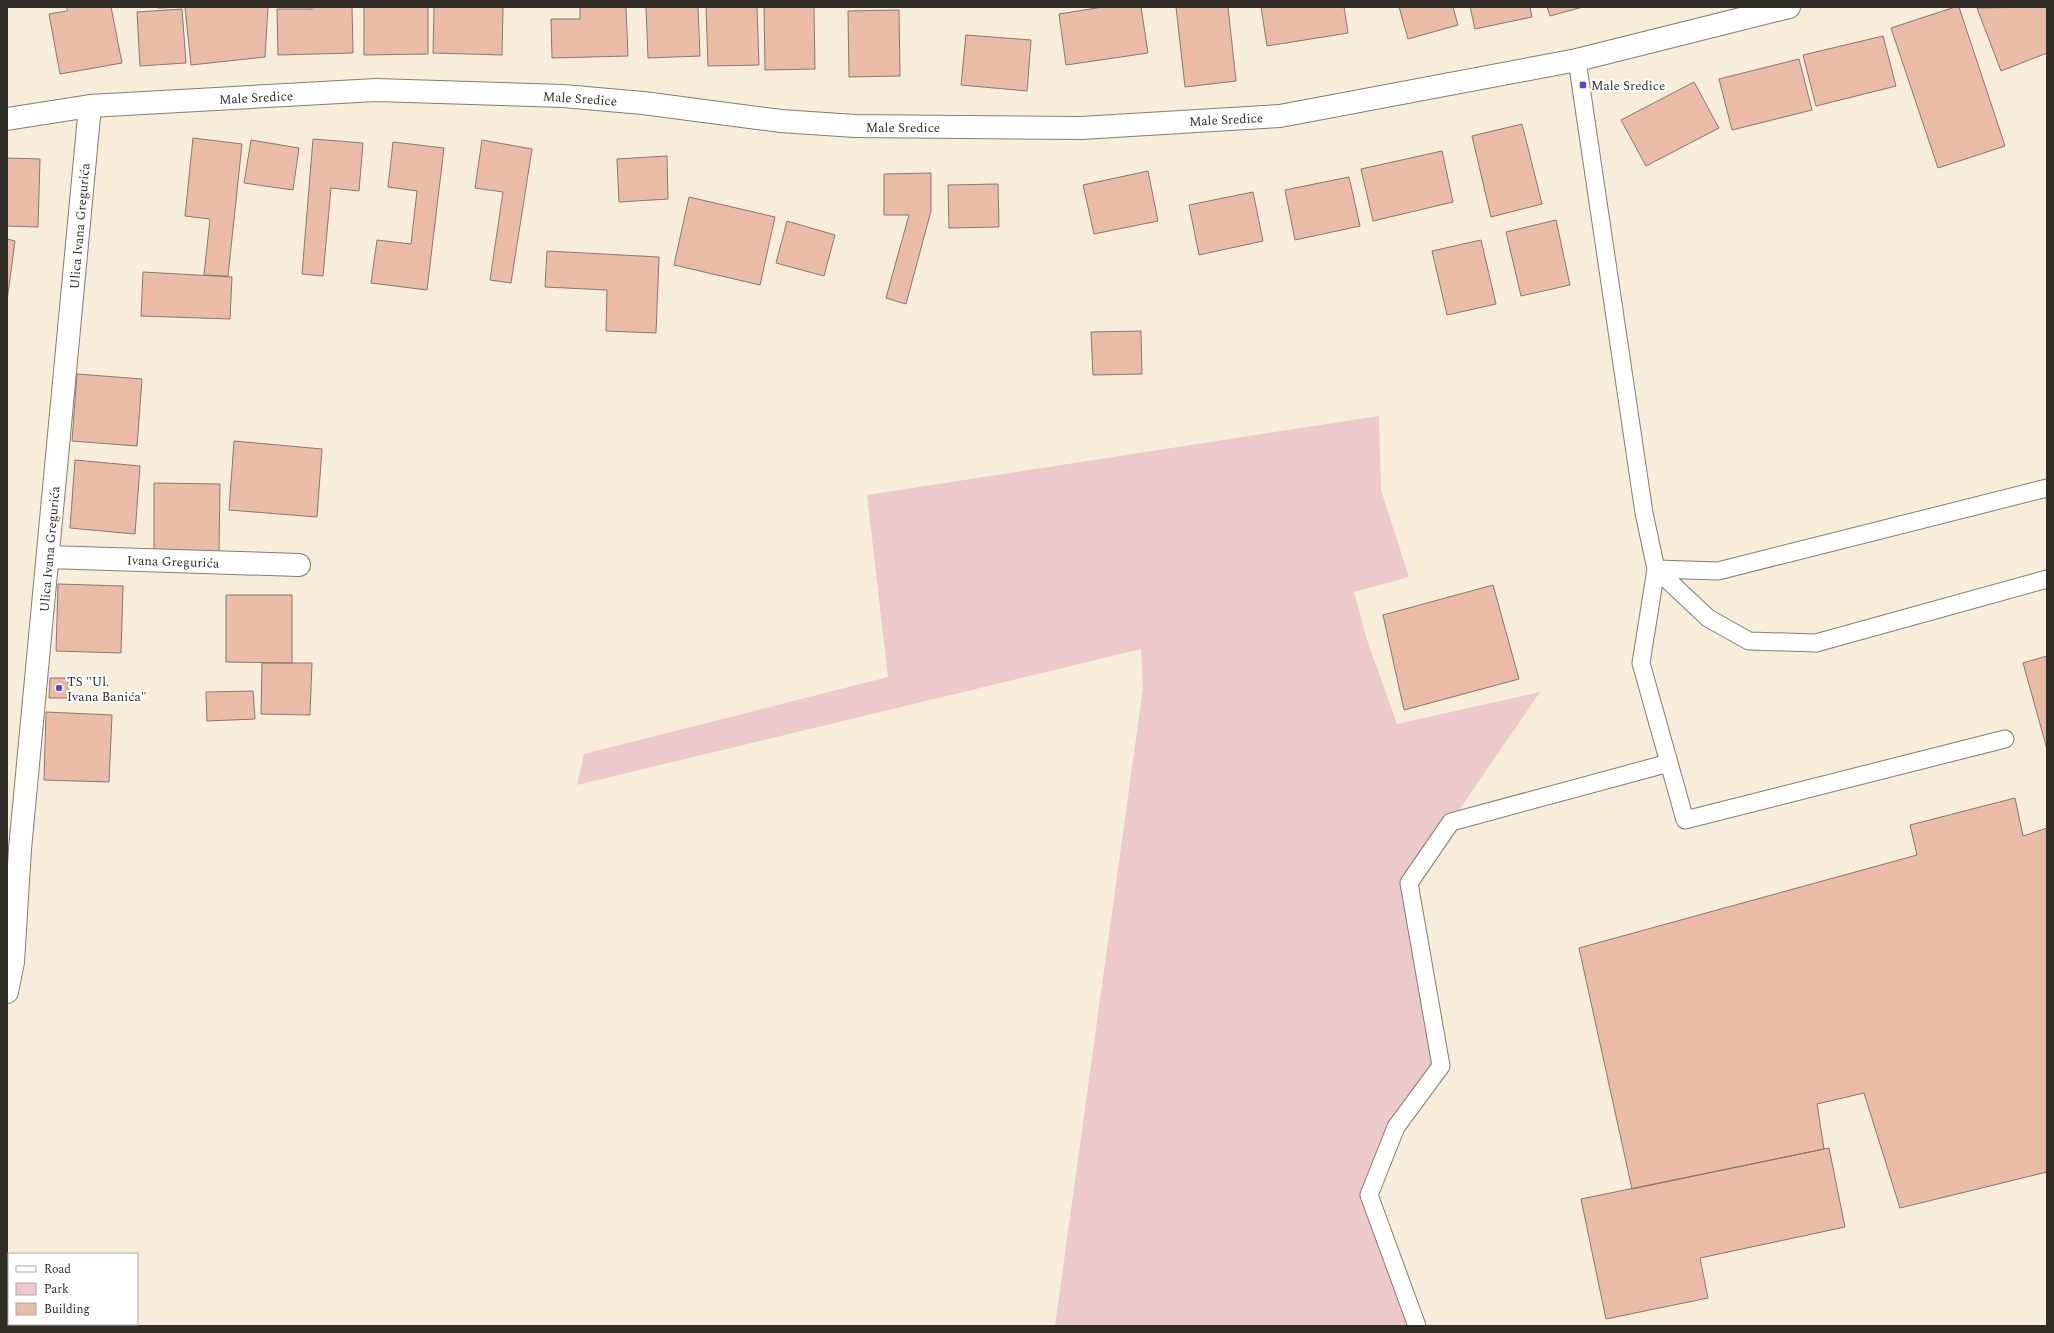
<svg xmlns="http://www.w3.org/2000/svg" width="2054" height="1333" viewBox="0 0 2054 1333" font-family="Spectral,serif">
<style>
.green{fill:#ecc9cb}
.building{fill:#eabba7;stroke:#8a7870}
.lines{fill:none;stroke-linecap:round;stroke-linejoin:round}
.service-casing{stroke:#877c6e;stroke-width:19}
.minor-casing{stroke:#877c6e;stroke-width:24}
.tertiary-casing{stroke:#877c6e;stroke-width:24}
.service{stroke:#fff;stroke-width:17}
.minor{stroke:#fff;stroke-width:22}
.tertiary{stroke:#fff;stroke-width:22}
.poi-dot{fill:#584bc3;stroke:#fff;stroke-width:1.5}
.labels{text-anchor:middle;stroke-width:4;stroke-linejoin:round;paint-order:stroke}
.poi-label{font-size:13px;fill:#2f2b25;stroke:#fff;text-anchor:start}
.street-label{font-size:13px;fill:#2f2b25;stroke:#fff}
</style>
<rect width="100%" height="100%" fill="#f8ecdb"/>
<path class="green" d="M1379 416 1381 490 1409 577 1354 592 1366 637 1397 724 1540 692 1409 883 1441 1066 1396 1127 1369 1195 1418 1326H1055L1143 688 1141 649 577 785 584 754 888 677 867 495Z"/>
<path class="building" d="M67 7H111L122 63 60 74 49 14 67 11Z
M158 7H185L158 8Z
M185 7H268L265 57 191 65Z
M312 7H352L353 53 278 55 277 9H312Z
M364 7H428V54L364 55Z
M434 7H503L502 55 433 53Z
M580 7H626L628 56 552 58 551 19H580Z
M646 7H698L700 56 648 58Z
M706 7H757L759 65 708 66Z
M764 7H814L815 69 765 70Z
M1103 7H1141L1148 53 1066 65 1059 14Z
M1176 7H1228L1236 81 1185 87Z
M1261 7H1344L1348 33 1267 46Z
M1399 7H1453L1458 25 1408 39Z
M1470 7H1530L1532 17 1475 29Z
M1547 7H1583L1550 16Z
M1955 7H1959L2005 146 1938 168 1891 28Z
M2047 7V53L2001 71 1977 8Z
M182 9 186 63 140 66 137 12Z
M899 10 900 76 849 77 848 11Z
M966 35 1031 40 1027 91 961 85Z
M1883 36 1896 86 1816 106 1803 55Z
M1799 59 1812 110 1732 130 1719 79Z
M1694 82 1719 128 1646 166 1621 120Z
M1522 124 1542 204 1491 217 1472 136Z
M193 138 242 144 228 276 204 275 210 219 185 216Z
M313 139 363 143 359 191 331 188 323 276 302 274Z
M251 140 299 148 293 190 244 183Z
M482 140 532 149 511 283 490 280 503 192 475 188Z
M393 142 444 148 427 290 371 283 377 240 411 244 417 191 388 187Z
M1442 151 1453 202 1373 221 1361 169Z
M667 156 668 199 619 202 617 159Z
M7 158 40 159 38 227 7 226Z
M1148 171 1158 221 1094 234 1083 185Z
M931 173V211L906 304 886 298 909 215H884V174Z
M1349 177 1360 226 1295 240 1285 190Z
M998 184 999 227 949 228 948 185Z
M1253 192 1263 241 1199 255 1189 205Z
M689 197 775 217 760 285 674 265Z
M1556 220 1570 285 1521 296 1506 232Z
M787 221 835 235 824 276 776 263Z
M7 239 15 241 7 301Z
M1481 240 1496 304 1447 315 1432 251Z
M547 251 659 257 656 333 606 331 607 290 545 287Z
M143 272 232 277 230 319 141 316Z
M1141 331 1142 374 1093 375 1091 332Z
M77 374 142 379 137 446 72 441Z
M234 441 322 449 317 517 229 510Z
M75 460 140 466 135 534 70 528Z
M154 483 220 484 219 552 154 551Z
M58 584 123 586 121 653 56 651Z
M1493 585 1519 679 1404 710 1383 615Z
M226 595H292V663L226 662Z
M2047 656V749L2023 663Z
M262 663H312L310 715 261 714Z
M50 678H68V698H49Z
M253 691 255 719 207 721 206 692Z
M46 712 112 715 109 782 44 780Z
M2015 798 2023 836 2047 828V1172L1900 1208 1864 1093 1817 1104 1824 1149 1632 1189 1579 948 1917 855 1910 825Z
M1829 1148 1845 1227 1700 1258 1708 1298 1606 1319 1581 1199Z"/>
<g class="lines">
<g class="service-casing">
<path id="service" d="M1577 60 1644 513 1656 569 1641 663 1685 820 2005 739
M1656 569 1708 618 1749 641 1816 643 2047 579
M1656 569 1718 571 2047 488
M1417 1326 1369 1195 1396 1127 1441 1066 1409 883 1451 822 1669 763"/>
</g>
<g class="minor-casing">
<path id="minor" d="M48 557 299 565
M7 992 13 962 20 849 90 106"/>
</g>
<g class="tertiary-casing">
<path id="tertiary" d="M7 119 90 106 376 90 563 96 643 103 781 121 855 126 1081 128 1280 116 1577 60 1789 7"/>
</g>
<use href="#service" class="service"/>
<use href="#minor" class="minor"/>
<use href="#tertiary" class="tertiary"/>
</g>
<g class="poi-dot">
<rect x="1579" y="81" width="8" height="8" rx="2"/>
<circle cx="59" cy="688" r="4"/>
</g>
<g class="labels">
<g class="poi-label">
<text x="1591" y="90">Male Sredice</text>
<text x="67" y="686">TS "Ul.<tspan x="67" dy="15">Ivana Banića"</tspan></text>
</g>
<g class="street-label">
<text transform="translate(256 97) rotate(-3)" y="5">Male Sredice</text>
<text transform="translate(580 98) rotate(4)" y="5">Male Sredice</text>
<text transform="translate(1226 119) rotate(-3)" y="5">Male Sredice</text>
<text x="903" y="132">Male Sredice</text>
<text transform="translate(79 226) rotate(-85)" y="5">Ulica Ivana Gregurića</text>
<text transform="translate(49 549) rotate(-85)" y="5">Ulica Ivana Gregurića</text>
<text transform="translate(173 561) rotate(2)" y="5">Ivana Gregurića</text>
</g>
</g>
<rect width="2054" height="1333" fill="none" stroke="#2f2b25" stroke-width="16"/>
<rect x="8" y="1253" width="130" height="72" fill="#ffffff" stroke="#acaaa8"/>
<rect x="16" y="1266" width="20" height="6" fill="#ffffff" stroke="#acaaa8"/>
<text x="44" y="1273" font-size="12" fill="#2f2b25">Road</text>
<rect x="16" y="1283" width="20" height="12" fill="#ecc9cb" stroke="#acaaa8"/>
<text x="44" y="1293" font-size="12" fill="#2f2b25">Park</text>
<rect x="16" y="1303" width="20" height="12" fill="#eabba7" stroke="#acaaa8"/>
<text x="44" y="1313" font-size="12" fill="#2f2b25">Building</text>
</svg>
